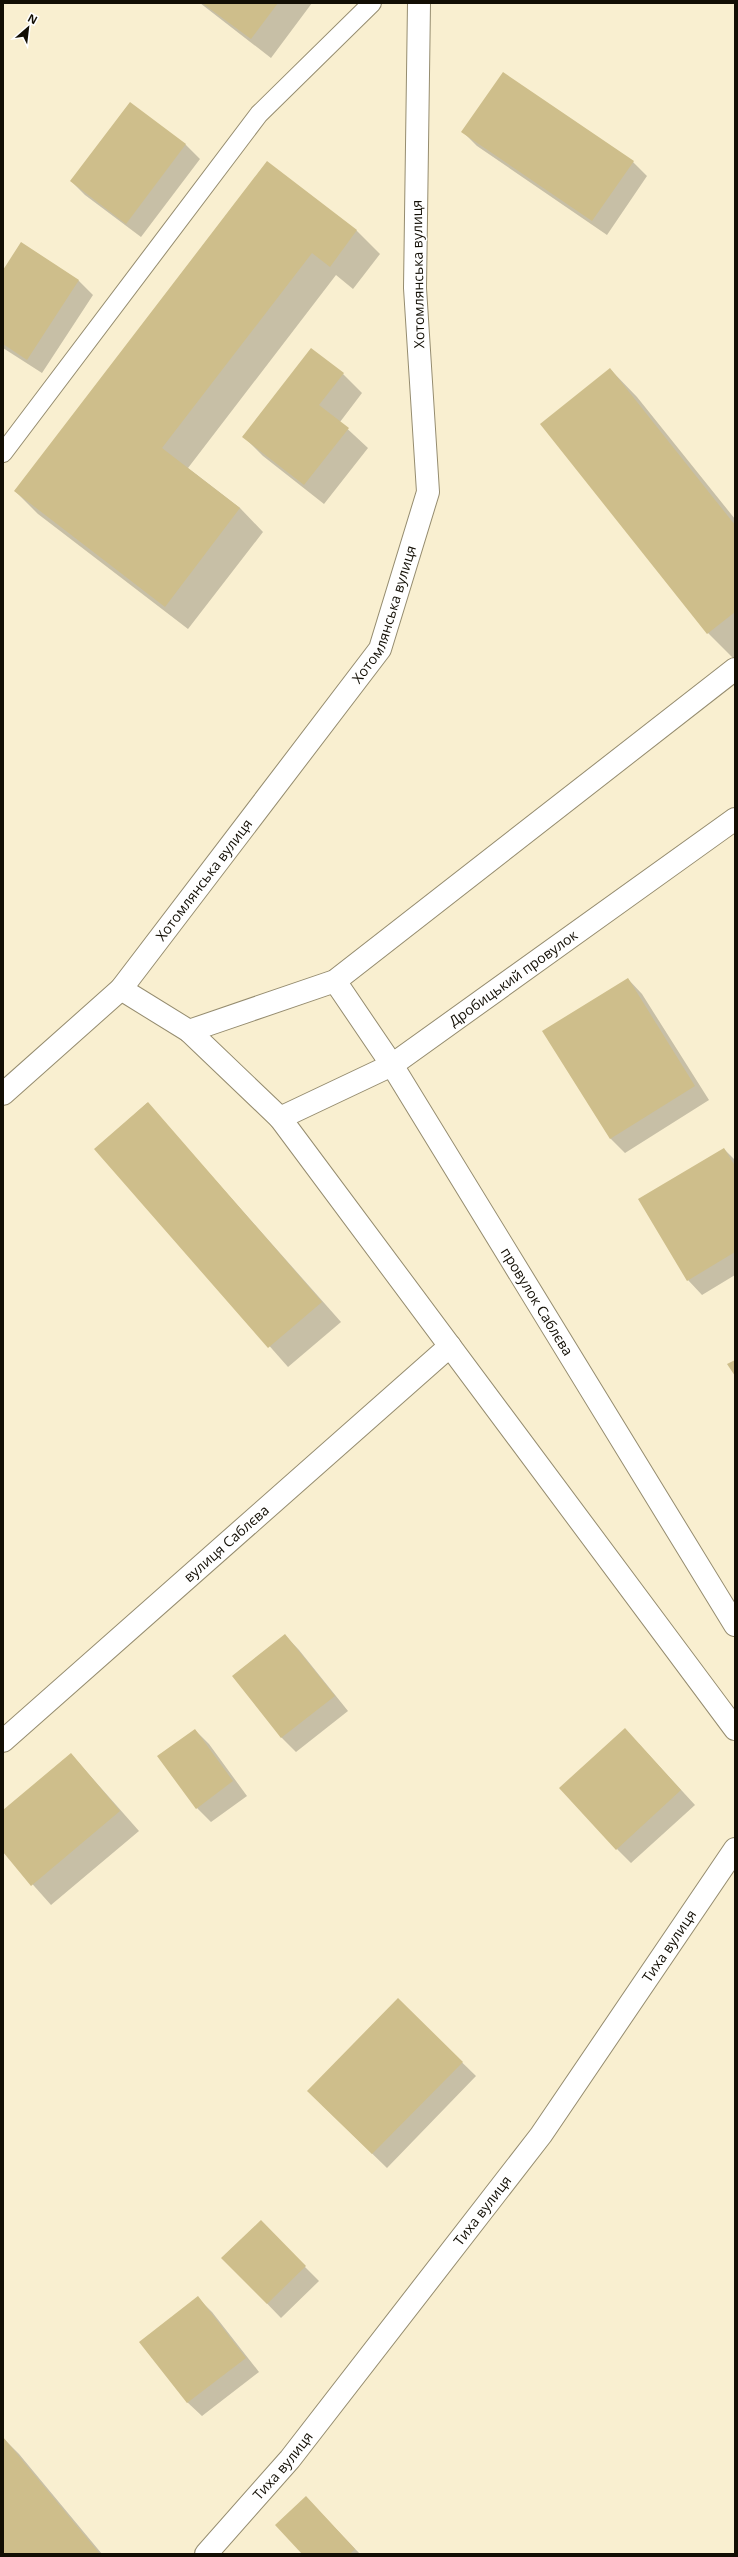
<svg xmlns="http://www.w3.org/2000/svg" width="738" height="2557" viewBox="0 0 738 2557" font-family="'Open Sans',sans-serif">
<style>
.shadow{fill:#0003}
.building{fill:#cebe8b}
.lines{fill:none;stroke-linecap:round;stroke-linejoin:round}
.lane-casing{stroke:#958c6f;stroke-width:20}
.street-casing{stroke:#958c6f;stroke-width:24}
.lane{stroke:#fff;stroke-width:18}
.street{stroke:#fff;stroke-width:22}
.labels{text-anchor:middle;stroke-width:3;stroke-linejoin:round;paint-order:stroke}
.street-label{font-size:14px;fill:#120e04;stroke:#fff}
</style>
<rect width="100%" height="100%" fill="#f9efd0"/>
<path class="shadow" d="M200 3H312L271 58Z
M130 103 186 145 200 159 141 237 85 195 71 181Z
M463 132 633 162 647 176 607 235 477 146Z
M267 162 357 231 380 254 353 289 336 275 188 468 240 508 263 532 188 629 38 514 15 491Z
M21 243 79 281 93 295 42 373 3 348V272Z
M610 369 637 397 735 519V660L708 633Z
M343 374 362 393 340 422 368 448 324 504 263 456 243 436Z
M628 979 642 994 709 1100 625 1153 611 1139 544 1032Z
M147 1103 341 1322 288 1367 96 1149Z
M724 1149 735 1160V1275L702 1295 688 1280Z
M285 1635 299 1650 348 1711 296 1752 282 1738 233 1676Z
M195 1730 209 1744 247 1796 211 1822 197 1808Z
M639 1744 695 1805 631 1863 617 1849Z
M71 1754 139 1831 51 1905 3 1851V1811Z
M398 2000 476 2076 387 2168 322 2105Z
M260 2222 319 2281 281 2318 223 2258Z
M198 2298 212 2312 259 2372 202 2416 187 2402Z
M3 2438 19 2454 102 2554H3Z
M320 2512 360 2554H303Z"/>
<path class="building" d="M202 3H278L251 39Z
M503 72 634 161 592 221 461 132Z
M130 102 186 144 126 224 70 181Z
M267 161 357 230 330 267 312 253 162 448 240 508 165 607 14 491Z
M21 242 79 280 27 360 3 344V270Z
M311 348 344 373 319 405 349 428 304 485 242 437Z
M610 368 735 525V612L707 634 540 424Z
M628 978 695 1086 610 1139 542 1031Z
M148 1102 322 1302 268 1348 94 1149Z
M724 1148 735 1166V1252L687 1281 638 1199Z
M735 1360V1376L727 1364Z
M285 1634 335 1696 281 1738 232 1676Z
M625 1728 681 1790 616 1850 559 1788Z
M195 1729 233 1781 196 1809 157 1756Z
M71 1753 120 1811 31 1886 3 1852V1810Z
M398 1998 463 2062 372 2154 307 2091Z
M261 2220 306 2266 267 2304 221 2258Z
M198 2296 246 2358 187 2403 139 2342Z
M3 2437 100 2554H3Z
M306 2496 355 2549 350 2554H302L275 2525Z"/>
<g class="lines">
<g class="lane-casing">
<path id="lane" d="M3 453 259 114 372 3"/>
</g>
<g class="street-casing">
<g id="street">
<path id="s1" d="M335 981 392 1065 735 1625"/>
<path d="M121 989 189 1031 280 1118 735 1729"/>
<path d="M189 1031 335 981 735 669"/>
<path id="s2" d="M3 1094 121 989 380 649 428 492 415 288 419 3"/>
<path id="s3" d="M280 1118 392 1065 735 819"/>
<path id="s4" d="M3 1741 450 1346"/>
<path id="s5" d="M206 2554 290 2459 541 2135 735 1849"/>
</g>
</g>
<use href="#lane" class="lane"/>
<use href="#street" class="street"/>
</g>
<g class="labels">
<g class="street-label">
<text transform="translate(418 274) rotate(-91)" y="5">Хотомлянська вулиця</text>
<text dy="5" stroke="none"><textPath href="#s2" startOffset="619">Хотомлянська вулиця</textPath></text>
<text dy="5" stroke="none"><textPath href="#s2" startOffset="295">Хотомлянська вулиця</textPath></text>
<text dy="5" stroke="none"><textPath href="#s3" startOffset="273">Дробицький провулок</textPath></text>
<text dy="5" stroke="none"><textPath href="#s1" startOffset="379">провулок Саблєва</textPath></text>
<text dy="5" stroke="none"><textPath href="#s4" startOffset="298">вулиця Саблєва</textPath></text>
<text dy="5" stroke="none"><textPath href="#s5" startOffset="765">Тиха вулиця</textPath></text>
<text dy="5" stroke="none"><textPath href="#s5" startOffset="441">Тиха вулиця</textPath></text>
<text dy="5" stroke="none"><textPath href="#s5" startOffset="117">Тиха вулиця</textPath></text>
</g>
</g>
<rect width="738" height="2557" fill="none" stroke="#120e04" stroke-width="8"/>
<g transform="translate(28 28) rotate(28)" stroke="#ffffff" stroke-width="3" paint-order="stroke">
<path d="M0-3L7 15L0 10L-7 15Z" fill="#120e04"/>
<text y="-6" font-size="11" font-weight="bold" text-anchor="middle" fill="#120e04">N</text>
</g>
</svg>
